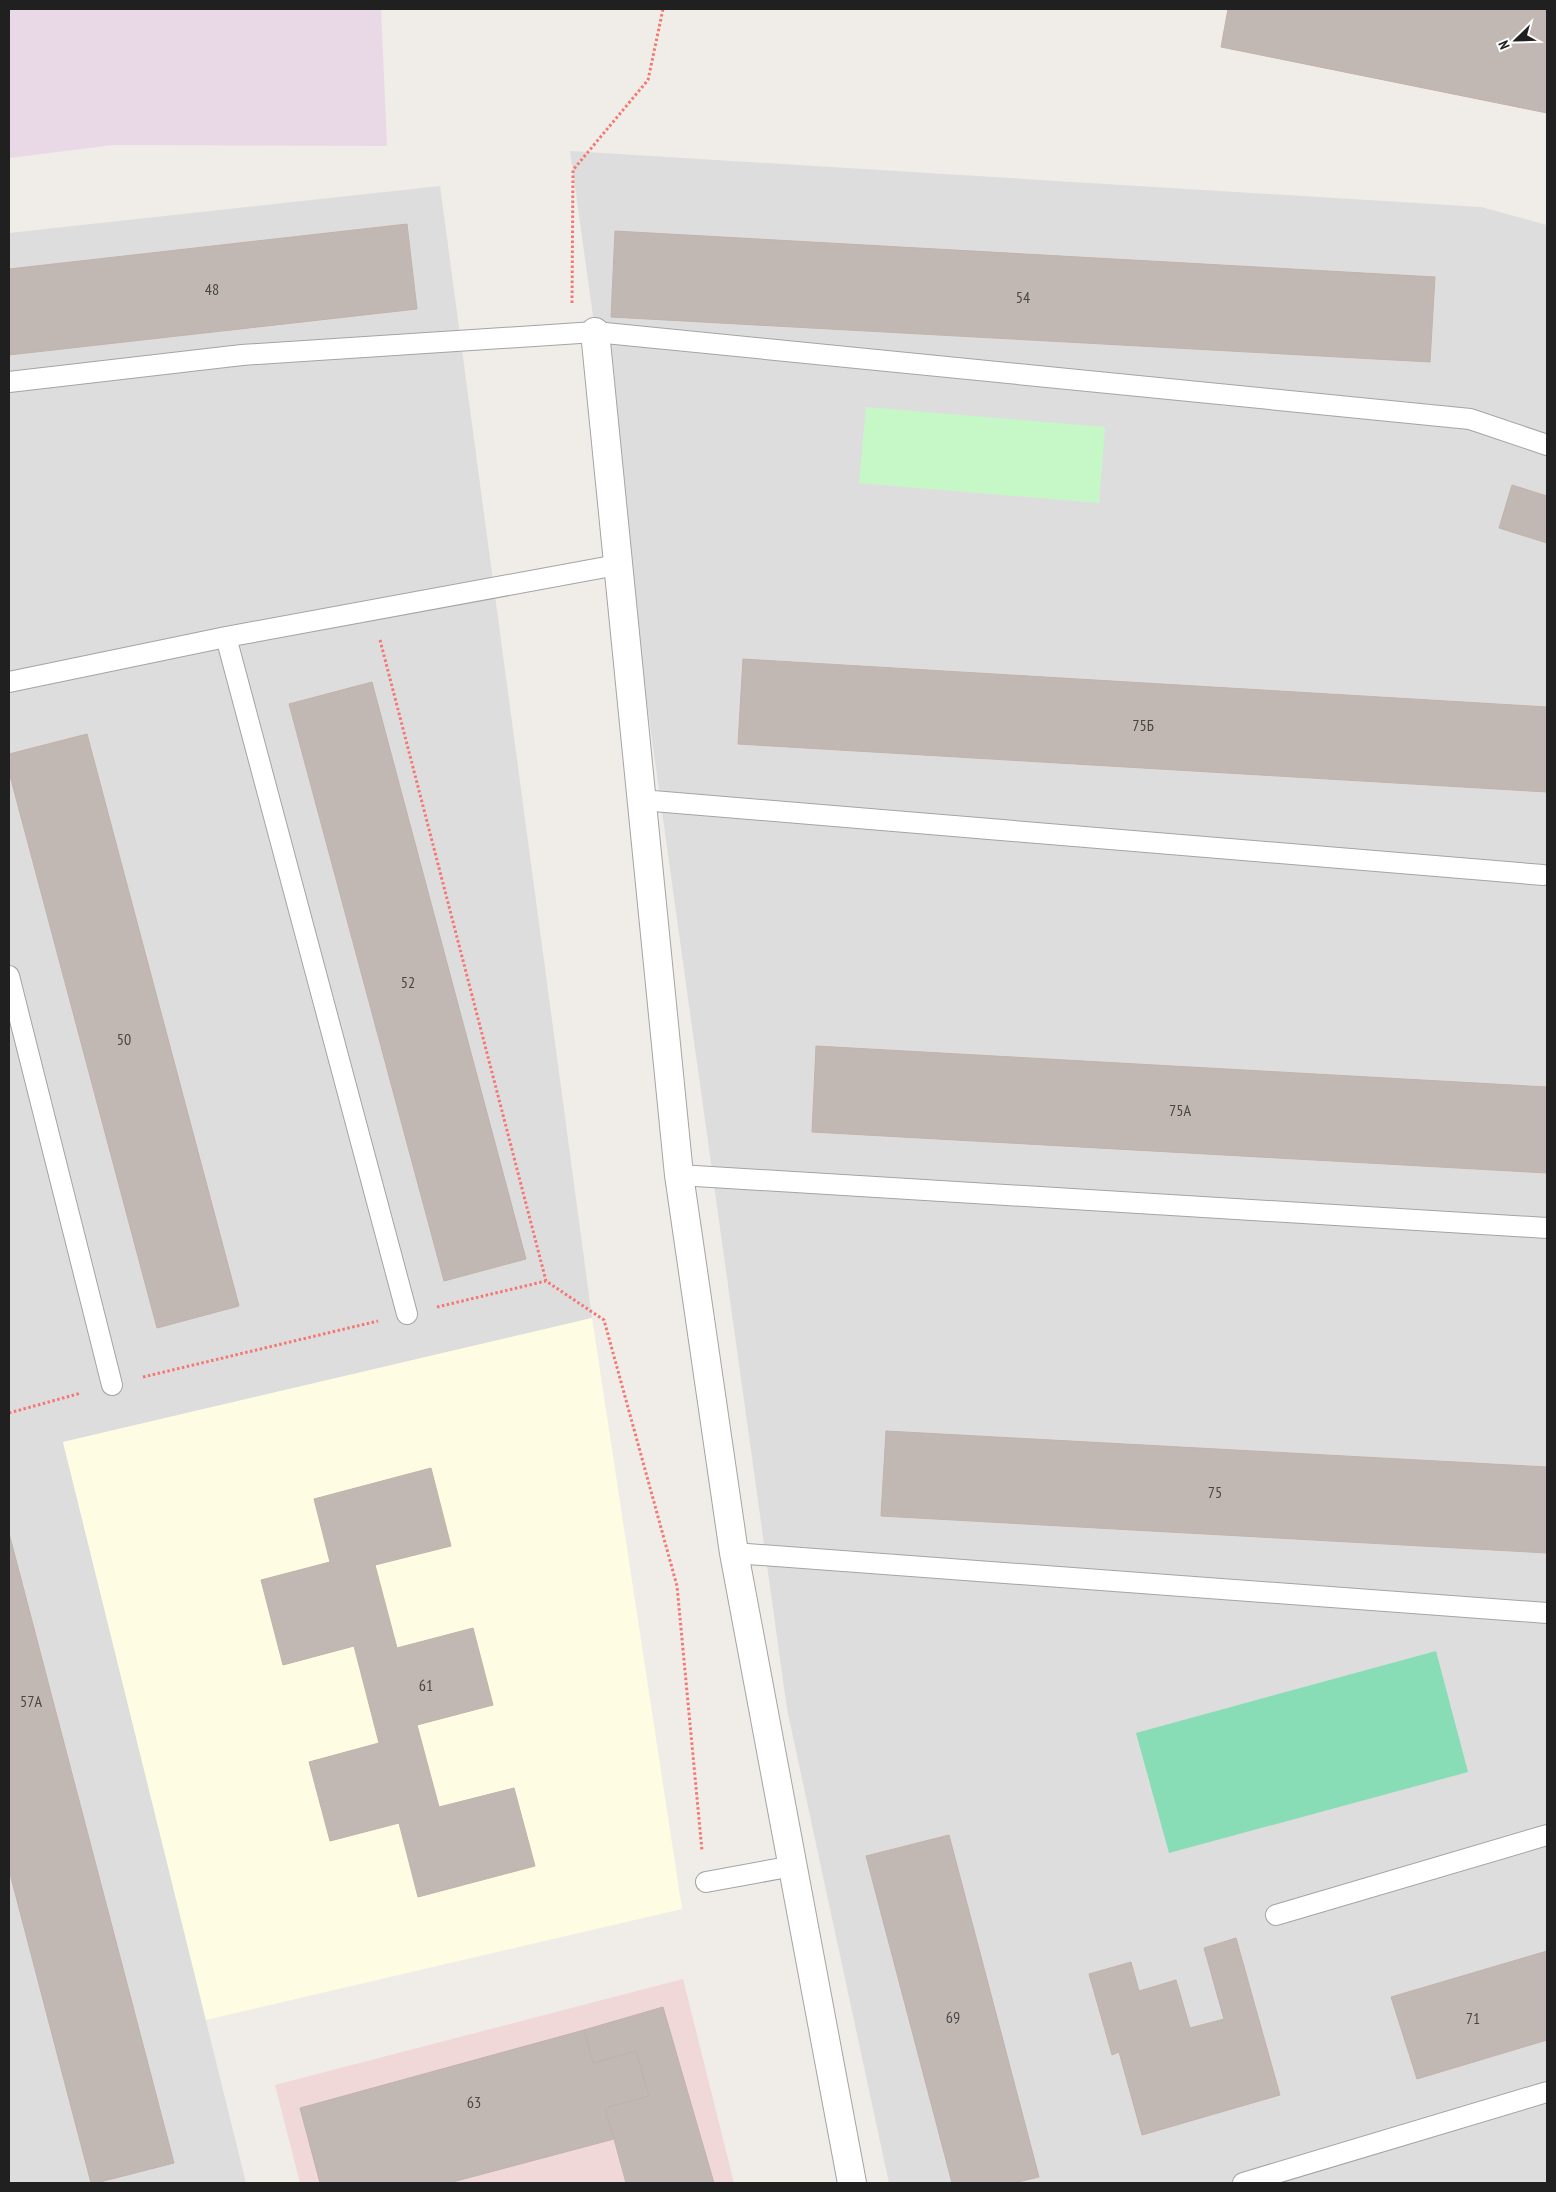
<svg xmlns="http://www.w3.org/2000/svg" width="1556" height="2192" viewBox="0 0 1556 2192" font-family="'PT Sans Narrow',sans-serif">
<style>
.residential{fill:#dedddd}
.commercial{fill:#f0d7d8}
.industrial{fill:#e9d9e7}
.education{fill:#fefce2}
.park{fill:#c6f8c7}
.pitch{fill:#88dcb6}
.building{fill:#c1b8b3;stroke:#c2b2aa}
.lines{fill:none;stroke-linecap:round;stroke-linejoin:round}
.service-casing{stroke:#a4a4a4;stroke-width:22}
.minor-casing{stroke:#a4a4a4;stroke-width:30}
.path{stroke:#f57773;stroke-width:3;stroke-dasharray:2.5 2.5;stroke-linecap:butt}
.service{stroke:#fff;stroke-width:20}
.minor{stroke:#fff;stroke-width:28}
.labels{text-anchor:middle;stroke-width:5;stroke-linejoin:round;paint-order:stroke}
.number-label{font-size:16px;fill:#484645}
</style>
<rect width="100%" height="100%" fill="#f0ece7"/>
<path class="residential" d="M570 151 1481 207 1547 225V2183H889L787 1709Z
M440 186 592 1318 63 1442 246 2183H9V233Z"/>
<path class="commercial" d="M683 1979 734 2183H300L275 2085Z"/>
<path class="industrial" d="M9 9H381L387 146 113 145 9 158Z"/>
<path class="education" d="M592 1318 682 1909 206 2020 63 1442Z"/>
<path class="park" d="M866 407 1105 427 1099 503 859 483Z"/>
<path class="pitch" d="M1436 1651 1468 1772 1169 1853 1136 1733Z"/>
<path class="building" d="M1228 9H1547V113L1221 47Z
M407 224 417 309 9 355V269Z
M615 231 1435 277 1430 362 611 317Z
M1512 485 1547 496V543L1499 528Z
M743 659 1547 707V792L738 744Z
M372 682 526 1259 444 1281 289 704Z
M87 734 239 1306 157 1328 9 772V754Z
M816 1046 1547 1087V1173L812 1132Z
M886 1431 1547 1467V1553L881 1516Z
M431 1468 451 1546 375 1565 397 1648 473 1628 493 1705 417 1725 439 1807 514 1788 535 1866 418 1897 399 1823 330 1841 309 1762 379 1743 354 1646 283 1665 261 1580 330 1562 314 1499Z
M9 1533 174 2163 96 2183H91L9 1870Z
M949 1835 1039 2177 1014 2183H952L866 1856Z
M1236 1938 1280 2095 1142 2135 1119 2052 1112 2055 1089 1974 1131 1962 1139 1991 1176 1980 1190 2028 1224 2019 1204 1948Z
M1547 1951V2040L1417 2079 1391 1997Z
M663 2007 714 2183H626L614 2139 605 2108 649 2096 636 2051 593 2063 584 2030Z
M584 2030 593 2063 636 2051 649 2096 605 2108 614 2139 449 2183H320L300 2108Z"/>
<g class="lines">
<g class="service-casing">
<path id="service" d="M9 382 242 355 595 332 1470 419 1547 445
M226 637 407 1314
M9 682 226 637 617 565
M641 800 1543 875
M9 976 112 1385
M679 1175 1547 1228
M734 1553 1547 1613
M706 1882 793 1866
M1276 1915 1547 1835
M1243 2183 1547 2092"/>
</g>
<g class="minor-casing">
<path id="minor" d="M595 332 679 1175 734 1553 852 2183"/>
</g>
<path class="path" d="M572 303 573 170 648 80 663 9
M380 640 546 1281 604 1320 677 1586 702 1851
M437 1307 546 1281
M143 1377 378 1321
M9 1413 81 1393"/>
<use href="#service" class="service"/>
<use href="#minor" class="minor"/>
</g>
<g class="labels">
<g class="number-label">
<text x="212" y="295">48</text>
<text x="1023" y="303">54</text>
<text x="1143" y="731">75Б</text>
<text x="408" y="988">52</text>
<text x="124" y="1045">50</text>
<text x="1180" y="1116">75А</text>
<text x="1215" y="1498">75</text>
<text x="426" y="1691">61</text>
<text x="31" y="1707">57А</text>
<text x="953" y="2023">69</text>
<text x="1473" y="2024">71</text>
<text x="474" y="2108">63</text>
</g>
</g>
<rect width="1556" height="2192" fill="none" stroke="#202020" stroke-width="20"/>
<g transform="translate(1516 40) rotate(247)" stroke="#ffffff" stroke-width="4" paint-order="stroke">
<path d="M0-4L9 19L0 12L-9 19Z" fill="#202020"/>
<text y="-8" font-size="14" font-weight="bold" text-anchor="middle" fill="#202020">N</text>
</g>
</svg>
